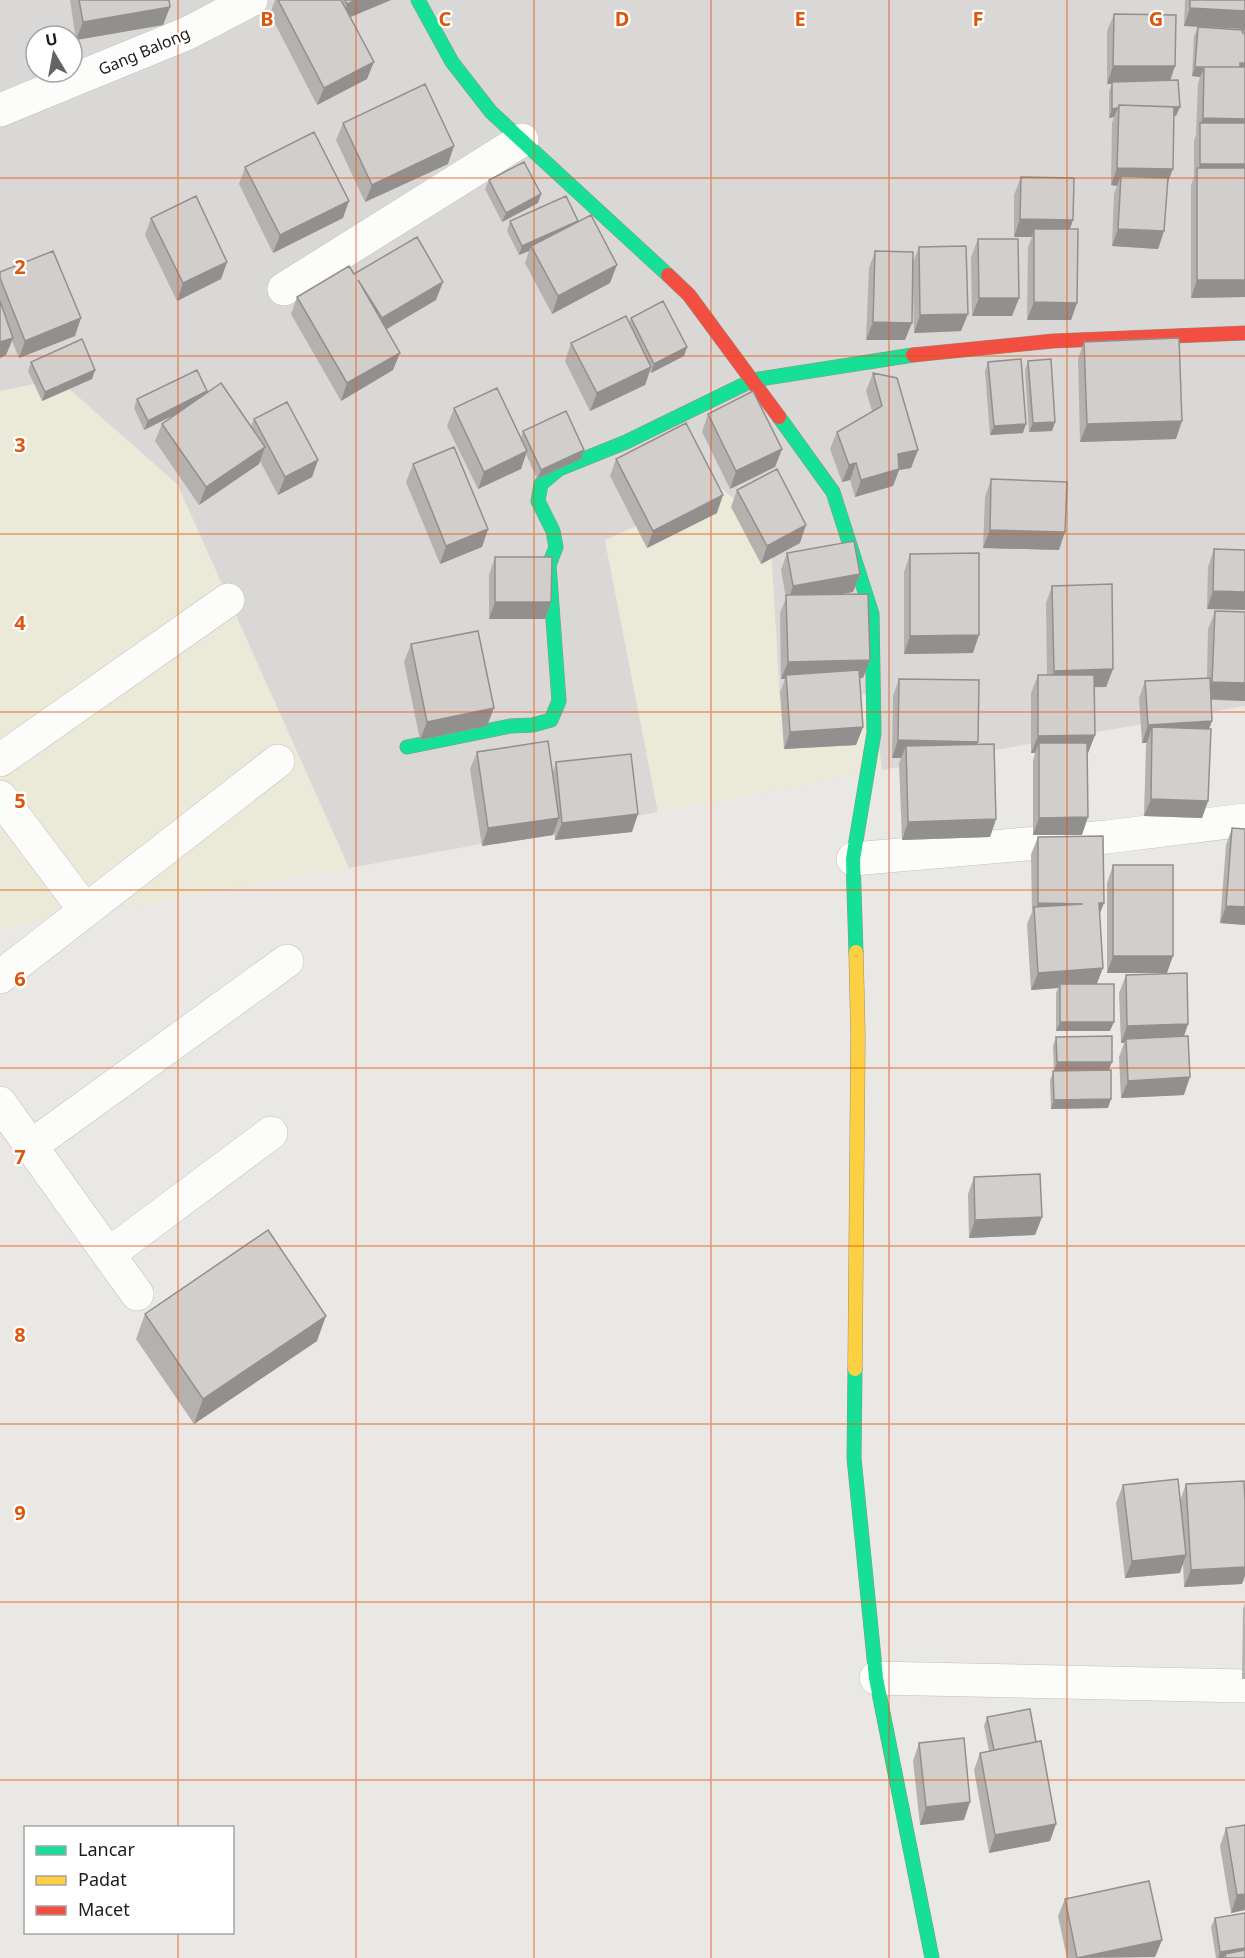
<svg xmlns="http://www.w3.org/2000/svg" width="1245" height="1958" viewBox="0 0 1245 1958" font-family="'Noto Sans',sans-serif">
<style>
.residential{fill:#d9d8d6;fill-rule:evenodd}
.farmland{fill:#ebe9d8}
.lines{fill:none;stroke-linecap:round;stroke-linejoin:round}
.street-casing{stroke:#c1c0bf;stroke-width:34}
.fast-casing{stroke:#93927e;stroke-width:15}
.slow-casing{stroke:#93927e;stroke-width:15}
.jam-casing{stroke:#93927e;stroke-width:15}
.street{stroke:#fcfcfb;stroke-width:33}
.fast{stroke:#16e098;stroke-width:14}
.slow{stroke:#ffcf43;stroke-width:14}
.jam{stroke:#f24e42;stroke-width:14}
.wall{fill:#b4b1af}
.shaded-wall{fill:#92908f}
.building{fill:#d1cecc;stroke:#92908f;stroke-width:1.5}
.grid{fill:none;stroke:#de560d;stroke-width:1.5;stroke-opacity:0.55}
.labels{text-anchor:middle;stroke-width:4.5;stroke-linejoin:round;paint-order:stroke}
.street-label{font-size:16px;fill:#1c1c1c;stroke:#fff}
.grid-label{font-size:20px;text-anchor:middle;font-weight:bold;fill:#de560d;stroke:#fff;stroke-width:4.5;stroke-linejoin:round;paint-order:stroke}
</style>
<rect width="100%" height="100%" fill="#eae8e5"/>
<path class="residential" d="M0 0H1245V706L882 770 779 699 770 530 605 540 658 812 349 868 177 484 0 391ZM36 36H72V72H36Z"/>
<path class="farmland" d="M58 379 177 484 349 868 0 929V391Z
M721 488 770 530 780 699 873 694 882 770 658 812 605 540Z"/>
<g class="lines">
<g class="street-casing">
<path id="street" d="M0 110 188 33 251 0
M284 289 522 140
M0 760 228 600
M0 797 85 910
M853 859 1107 837 1245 820
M0 977 278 761
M0 1103 137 1294
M31 1146 287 961
M109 1254 271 1133
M876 1678 1245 1686"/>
</g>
<g class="fast-casing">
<path id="fast" d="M418 0 452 62 491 112 668 275
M779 417 833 492 872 614 874 733 853 859 856 952
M407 747 510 726 533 725 551 720 559 701 549 565 556 547 553 531 538 501 541 484 559 469 626 442 753 380 913 355
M855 1369 854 1458 876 1678 932 1958"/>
</g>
<g class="slow-casing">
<path id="slow" d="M855 1369 858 1035 856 952"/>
</g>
<g class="jam-casing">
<path id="jam" d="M668 275 689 295 779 417
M913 355 1053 341 1245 333"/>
</g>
<use href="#street" class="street"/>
<use href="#fast" class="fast"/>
<use href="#slow" class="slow"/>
<use href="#jam" class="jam"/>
</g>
<path class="wall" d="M70 0H169L170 7 163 25 76 40Z
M275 0H391L350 17 367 79 317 105 270 14Z
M1185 0H1245V297L1191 298V185L1194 177V141L1196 135 1198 84 1200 77 1192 76 1194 36 1198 27 1242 31 1243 29 1184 26Z
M1114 14 1170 80 1176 116H1174L1167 184 1164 231 1158 249 1112 246 1114 194 1117 186 1111 185 1112 123 1114 117 1109 118V91L1112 84H1107V31Z
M343 123 448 164 365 202 336 140Z
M245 167 343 218 273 253 239 184Z
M1021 177 1073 220 1070 229 1077 303 1071 320H1027L1028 247 1032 237H1014V195Z
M489 180 541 194 538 203 502 222 485 189Z
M151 218 227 262 221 279 177 301 145 235Z
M510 221H578L610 283 552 314 525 263 529 251 519 255 507 231Z
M978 239 1019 298 1012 316H972L971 257Z
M919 247 961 331 914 333 913 285 905 340H866L869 268 875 251 913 262Z
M0 272 75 336 19 358 12 341 6 355 0 358Z
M354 274 436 300 386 329 393 370 341 401 291 314 297 297Z
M631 318 687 347 684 356 651 373 650 371 645 385 590 411 565 361 571 343 629 323Z
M1084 342 1176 439 1080 442 1078 359Z
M1028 361 1055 422 1052 431 1029 432 1025 370Z
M31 362 95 370 92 379 42 401 28 371Z
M988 362 1023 433 990 435 985 371Z
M873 373 918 450 911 468 899 470 893 486 855 497 850 480 842 482 830 449 837 432 872 411 866 391Z
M206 393 251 426 254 419 318 460 312 477 278 495 260 461 259 464 199 505 155 441 162 424 176 414 144 430 134 408 137 399Z
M454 408 521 438 523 431 581 459 537 479 526 454 521 469 478 489 447 426Z
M708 414 782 449 775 467 730 489 702 432Z
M616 459 717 513 647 548 610 476Z
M413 464 488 529 482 547 440 564 406 482Z
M991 479 1059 550 983 548 985 497Z
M737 490 800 543 761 564 731 507Z
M1214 549 1245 550 1207 609 1208 567Z
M787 553 860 574 853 592 840 594 863 678H859L863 727 856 745 784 749 780 692 785 679H781L780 613 786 598 781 570Z
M910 554 973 653 904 654V572Z
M495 557 551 602 545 619H489V575Z
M1052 586 1113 669 1106 687H1094L1095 735 1088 753H1087L1082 835H1033V761L1035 753H1031V693L1038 675H1047L1046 603Z
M1215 611 1245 612V701L1211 700 1212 721 1209 729 1208 801 1202 818 1144 816 1146 745 1147 743H1142L1139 698 1145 681 1207 678 1208 629Z
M411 644 487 726 420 740 404 662Z
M899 679 977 745 996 819 990 837 902 840 899 764 901 758H892L893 696Z
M477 752 553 771 556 762 632 832 555 840 554 831 553 835 482 846 470 769Z
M1232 828 1245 829V925L1220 923 1226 845Z
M1038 837 1104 903 1099 915 1097 984 1110 1031H1056V993L1058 988 1031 990 1027 924 1032 912 1031 854Z
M1113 865 1167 973H1107V883Z
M1126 975 1188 1024 1184 1036V1095L1121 1098 1119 1057 1124 1043H1121L1119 993Z
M1056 1037 1112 1062 1109 1070 1108 1108 1051 1109 1050 1080 1054 1071 1053 1046Z
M974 1177 1042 1217 1035 1235 969 1238 968 1194Z
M145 1314 317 1341 194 1424 136 1339Z
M1186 1484 1242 1584 1184 1587 1183 1563 1180 1573 1125 1578 1116 1503 1123 1485 1180 1501Z
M1245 1603V1679H1242L1243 1609Z
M987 1717 1036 1742 1056 1824 1050 1841 989 1853 974 1770 980 1753 989 1751 984 1726Z
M919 1743 964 1820 920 1825 913 1761Z
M1226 1828 1245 1910 1231 1913 1220 1846Z
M1065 1899 1162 1940 1155 1957 1067 1958 1058 1916Z
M1215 1918 1245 1958H1216L1211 1927Z"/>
<path class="shaded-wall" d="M356 0H391L341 21 347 4Z
M170 7 163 25 76 40 83 22Z
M1190 8 1245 11V29L1184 26Z
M374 62 367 79 317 105 324 88Z
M1240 63H1245V73L1239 72Z
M1113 66H1175L1169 84 1112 82V84H1107Z
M1195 67 1204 68 1200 77 1192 76Z
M1180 107 1176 116 1118 117 1119 108Z
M1118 108 1114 117 1109 118 1112 109Z
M1203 118 1245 119V137L1200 124Z
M454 146 448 164 365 202 372 185Z
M1200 164H1245V182L1197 173Z
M1117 168 1173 169 1166 187 1121 176 1117 186 1111 185Z
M541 194 538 203 502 222 506 213Z
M349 201 343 218 273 253 280 235Z
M1020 219 1073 220 1067 237 1034 229 1032 237H1014Z
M578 221 575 230 531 246 529 251 519 255 522 246Z
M1118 229 1164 231 1158 249 1112 246Z
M227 262 221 279 177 301 183 283Z
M617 265 610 283 552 314 558 296Z
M1197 280H1245V297L1191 298Z
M443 282 436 300 375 336 382 318Z
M979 298H1019L1012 316H972Z
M1034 302 1077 303 1071 320H1027Z
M968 314 961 331 914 333 920 315Z
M81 318 75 336 19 358 25 341Z
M873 322 912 323 905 340H866Z
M13 338 6 355 0 358V342Z
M687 347 684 356 651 373 654 364Z
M400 353 393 370 341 401 347 383Z
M651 367 645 385 590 411 597 393Z
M95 370 92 379 42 401 45 392Z
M207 391 204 400 144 430 148 421Z
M1182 421 1176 439 1080 442 1087 424Z
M1055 422 1052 431 1029 432 1033 423Z
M1026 424 1023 433 990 435 994 426Z
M265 447 259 464 199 505 206 487Z
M782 449 775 467 730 489 736 471Z
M584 450 581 459 537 479 541 470Z
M918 450 911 468 899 470 893 486 855 497 861 480 898 454Z
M527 451 521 469 478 489 484 472Z
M318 460 312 477 278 495 285 477Z
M856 463 850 480 842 482 849 465Z
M723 495 717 513 647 548 653 531Z
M806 525 800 543 761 564 767 546Z
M488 529 482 547 440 564 446 546Z
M990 530 1065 532 1059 550 983 548Z
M860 574 853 592 787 604 793 586Z
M1213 591 1245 592V610L1207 609Z
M495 602H551L545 619H489Z
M979 635 973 653 904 654 910 636Z
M870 660 863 678 787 679 786 675 785 679H781L788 662Z
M1113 669 1106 687 1048 688 1054 671Z
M1212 682 1245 683V701L1206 699Z
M494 708 487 726 420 740 427 722Z
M1212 721 1205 739 1152 727 1147 743H1142L1148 725Z
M863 727 856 745 784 749 790 732Z
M1095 735 1088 753H1039V743L1035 753H1031L1038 736Z
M898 740 978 742 971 759 906 746 901 758H892Z
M1151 799 1208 801 1202 818 1144 816Z
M638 814 632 832 555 840 562 823Z
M1088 817 1082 835H1033L1039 818Z
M559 818 553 835 482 846 488 828Z
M996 819 990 837 902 840 908 822Z
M1038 903 1083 904 1034 914Z
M1099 903H1104L1097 920Z
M1226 906 1245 907V925L1220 923Z
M1113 956H1173L1167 973H1107Z
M1103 968 1096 986 1060 984 1058 988 1031 990 1038 973Z
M1060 1022H1114L1110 1031H1056Z
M1188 1024 1182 1042 1126 1039 1124 1043H1121L1127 1026Z
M1057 1062H1112L1108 1071 1054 1072Z
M1190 1077 1184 1095 1121 1098 1128 1081Z
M1111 1099 1108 1108 1051 1109 1054 1100Z
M1042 1217 1035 1235 969 1238 975 1220Z
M326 1316 317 1341 194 1424 203 1399Z
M1186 1555 1180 1573 1125 1578 1132 1561Z
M1245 1567V1576L1242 1584 1184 1587 1191 1570Z
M970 1802 964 1820 920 1825 926 1807Z
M1056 1824 1050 1841 989 1853 995 1835Z
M1245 1894V1910L1231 1913 1237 1895Z
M1162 1940 1155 1957 1077 1958Z
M1245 1948V1957L1225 1954 1224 1958H1218L1220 1952Z"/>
<path class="building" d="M79 0H169L170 7 83 22Z
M278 0H341L374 62 324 88Z
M345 0H356L347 4Z
M1190 0H1245V11L1190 8Z
M1114 14 1176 15 1175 66H1113Z
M1198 27 1242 30 1243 34V29H1245V63H1240V67H1195Z
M1204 67H1245V119L1203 118Z
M1178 80 1180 107 1119 105 1118 108 1112 109V82Z
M425 84 454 146 372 185 343 123Z
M1119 105 1174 107 1173 169 1117 168Z
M1200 123H1245V164H1200Z
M314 132 349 201 280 235 245 167Z
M524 162 541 194 506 213 489 180Z
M1197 168H1245V280H1197Z
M1121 176 1168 178 1164 231 1118 229Z
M1021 177 1074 178 1073 220 1020 219Z
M196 196 227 262 183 283 151 218Z
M566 196 578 221 522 246 510 221Z
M591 215 617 265 558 296 531 246Z
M1034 229H1078L1077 303 1034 302Z
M417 237 443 282 382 318 358 280 400 353 347 383 297 297 349 266 354 274Z
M978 239H1018L1019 298H979Z
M966 246 968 314 920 315 919 247Z
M53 251 81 318 25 341 0 278V272Z
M875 251 913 252 912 323 873 322Z
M0 301 13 338 0 342Z
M663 301 687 347 654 364 631 318Z
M626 316 651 367 597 393 571 343Z
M1179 338 1182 421 1087 424 1084 342Z
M82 339 95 370 45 392 31 362Z
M1021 359 1026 424 994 426 988 362Z
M1051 359 1055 422 1033 423 1028 361Z
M197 370 207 391 148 421 137 399Z
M873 373 897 378 918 450 898 454 899 469 861 480 856 463 849 465 837 432 882 406Z
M221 383 265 447 206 487 162 424Z
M497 388 527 451 484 472 454 408Z
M753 391 782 449 736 471 708 414Z
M287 402 318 460 285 477 254 419Z
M566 411 584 450 541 470 523 431Z
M686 423 723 495 653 531 616 459Z
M454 447 488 529 446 546 413 464Z
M777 469 806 525 767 546 737 490Z
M991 479 1067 482 1065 532 990 530Z
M854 541 860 574 793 586 787 553Z
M1214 549 1245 550V592L1213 591Z
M979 553V635L910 636V554Z
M495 557H552L551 602H495Z
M1112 584 1113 669 1054 671 1052 586Z
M868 594 870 660 788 662 786 595Z
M1215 611 1245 612V683L1212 682Z
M478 631 494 708 427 722 411 644Z
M859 670 863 727 790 732 786 675Z
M1038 675H1094L1095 735 1038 736Z
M1210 678 1212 721 1148 725 1145 681Z
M899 679 979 680 978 742 898 740Z
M1152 727 1211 729 1208 801 1151 799Z
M548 741 559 818 488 828 477 752Z
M1039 743H1087L1088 817 1039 818Z
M994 744 996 819 908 822 906 746Z
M631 754 638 814 562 823 556 762Z
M1232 828 1245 829V907L1226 906Z
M1103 836 1104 903H1099L1103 968 1038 973 1034 907 1083 904 1038 903V837Z
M1113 865H1173V956H1113Z
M1187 973 1188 1024 1127 1026 1126 975Z
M1060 984H1114V1022H1060Z
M1112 1036V1062H1057L1056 1037Z
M1188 1036 1190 1077 1128 1081 1126 1039Z
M1111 1070V1099L1054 1100 1053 1071Z
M1040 1174 1042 1217 975 1220 974 1177Z
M268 1230 326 1316 203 1399 145 1314Z
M1178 1479 1186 1555 1132 1561 1123 1485Z
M1244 1481 1245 1501V1567L1191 1570 1186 1484Z
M1030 1709 1036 1742 994 1750 987 1717Z
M964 1738 970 1802 926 1807 919 1743Z
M1041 1741 1056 1824 995 1835 980 1753Z
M1245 1825V1894L1237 1895 1226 1828Z
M1149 1881 1162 1940 1077 1958 1065 1899Z
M1245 1913V1948L1220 1952 1215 1918Z
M1245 1950V1958H1226L1225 1954Z"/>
<path class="grid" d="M178 0V1828M356 0V1958M534 0V1958M711 0V1958M889 0V1958M1067 0V1958M0 178H1245M0 356H1245M0 534H1245M0 712H1245M0 890H1245M0 1068H1245M0 1246H1245M0 1424H1245M0 1602H1245M0 1780H1245M178 1932V1958"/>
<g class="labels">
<g class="street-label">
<text transform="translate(144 51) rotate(-23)" y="6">Gang Balong</text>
</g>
</g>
<g class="grid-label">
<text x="267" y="26">B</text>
<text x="445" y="26">C</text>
<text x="622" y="26">D</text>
<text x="800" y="26">E</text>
<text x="978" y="26">F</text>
<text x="1156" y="26">G</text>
<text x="20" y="274">2</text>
<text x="20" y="452">3</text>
<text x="20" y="630">4</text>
<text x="20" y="808">5</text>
<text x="20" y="986">6</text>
<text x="20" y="1164">7</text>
<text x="20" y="1342">8</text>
<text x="20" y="1520">9</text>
</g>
<rect x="24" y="1826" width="210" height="108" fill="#ffffff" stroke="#a4a4a4" stroke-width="1.5"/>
<rect x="36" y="1846" width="30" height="9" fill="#16e098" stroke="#a4a4a4" stroke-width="1.5"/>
<text x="78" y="1856" font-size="18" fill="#1c1c1c">Lancar</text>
<rect x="36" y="1876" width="30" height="9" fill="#ffcf43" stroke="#a4a4a4" stroke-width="1.5"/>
<text x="78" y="1886" font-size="18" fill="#1c1c1c">Padat</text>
<rect x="36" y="1906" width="30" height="9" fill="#f24e42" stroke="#a4a4a4" stroke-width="1.5"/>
<text x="78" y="1916" font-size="18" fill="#1c1c1c">Macet</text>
<g transform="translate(54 54) rotate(350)"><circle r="28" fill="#ffffff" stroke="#a4a4a4" stroke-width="1.5"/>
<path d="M0-4.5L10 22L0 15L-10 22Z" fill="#646362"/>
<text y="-9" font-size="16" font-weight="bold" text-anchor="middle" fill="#1c1c1c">U</text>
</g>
</svg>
